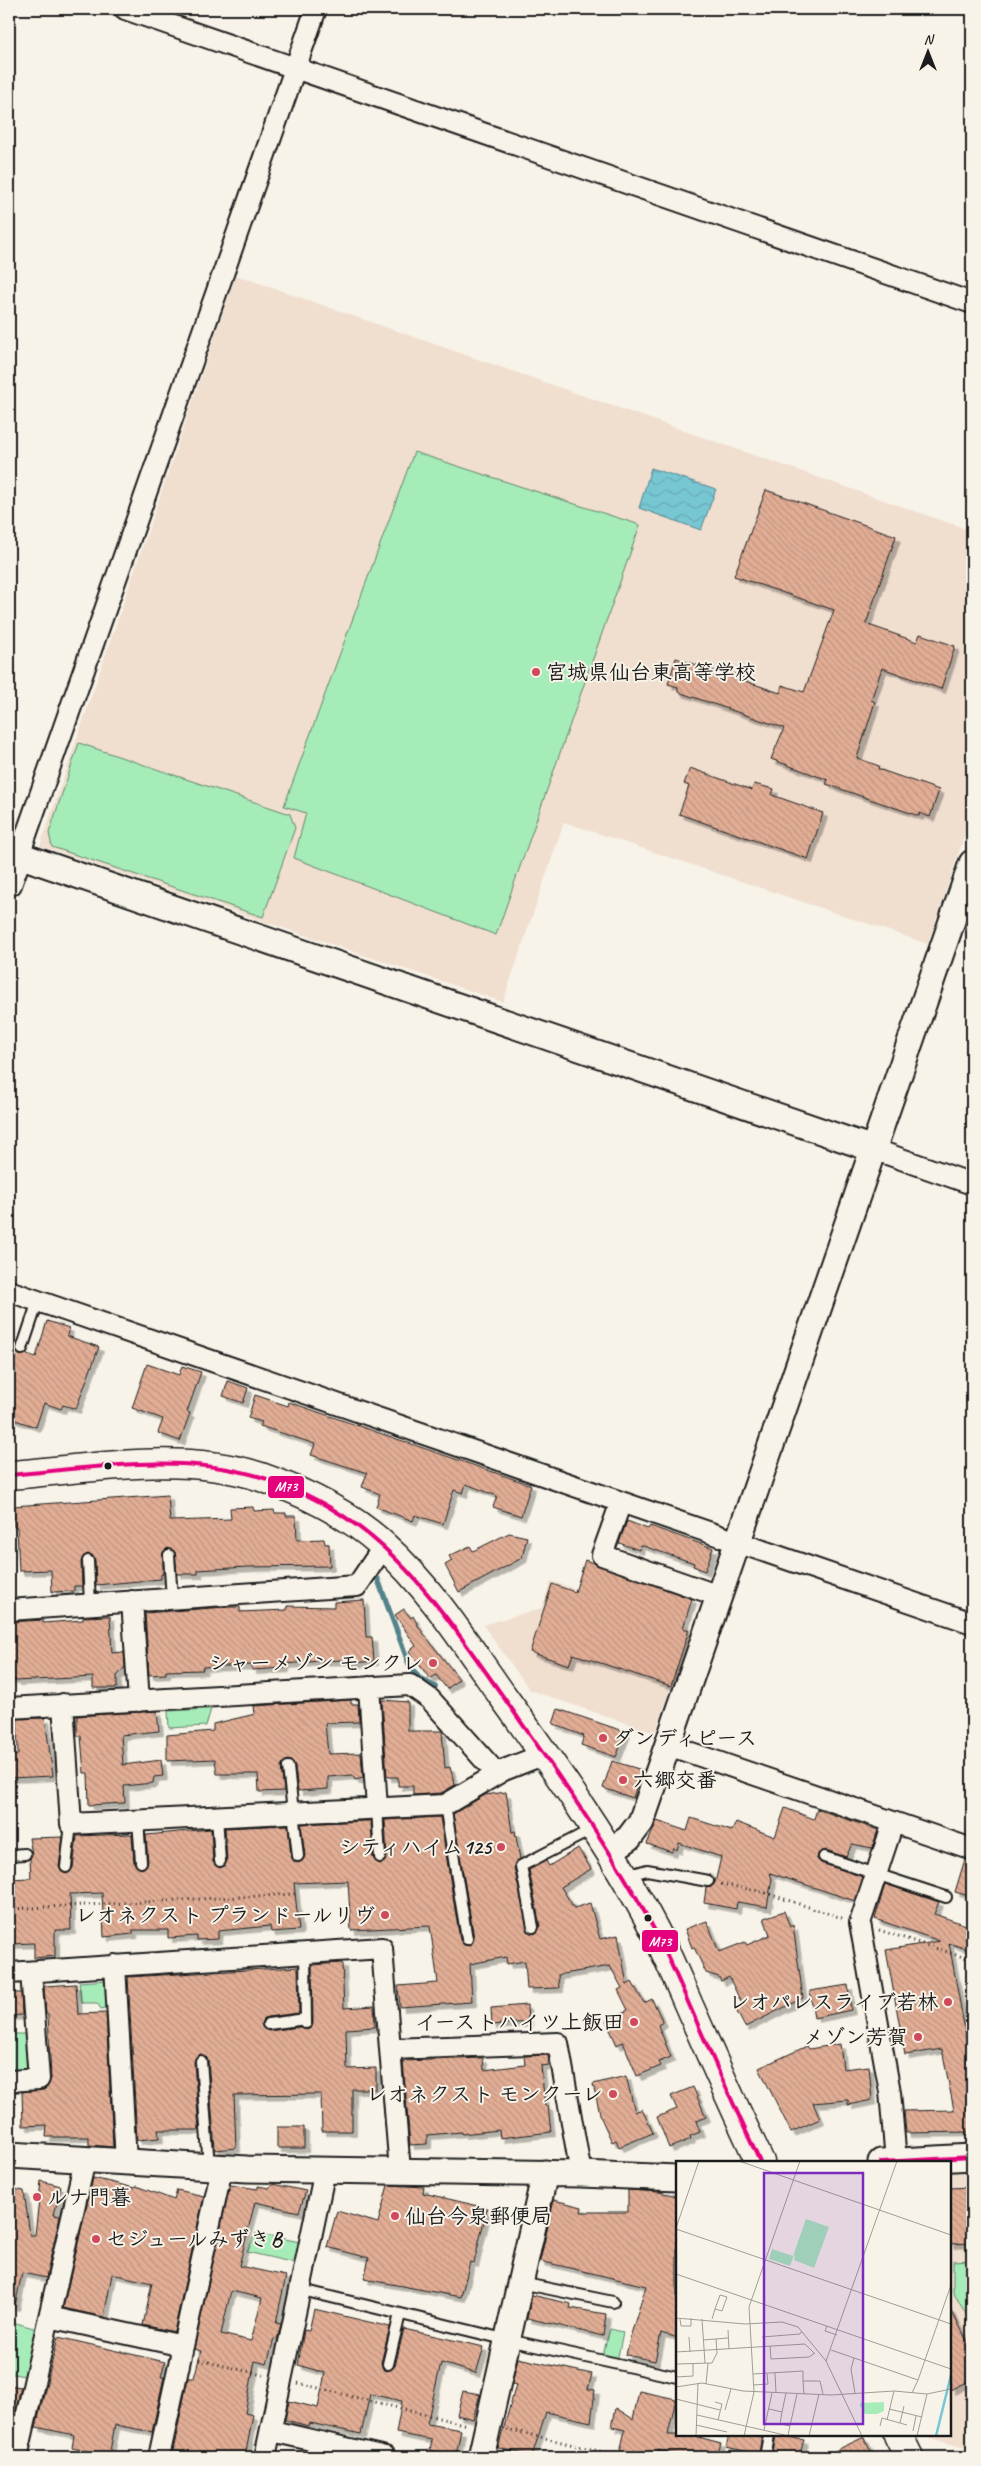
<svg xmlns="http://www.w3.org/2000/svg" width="981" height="2466" viewBox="0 0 981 2466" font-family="Caveat,'Klee One',sans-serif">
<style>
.built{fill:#f0decf}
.green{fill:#a6ecb8;stroke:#61846a}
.water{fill:url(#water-waves);stroke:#53838a}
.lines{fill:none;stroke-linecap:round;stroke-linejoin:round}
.stream{stroke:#53838a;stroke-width:5.5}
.building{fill:url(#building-back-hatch);stroke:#1c1c1c;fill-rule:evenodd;filter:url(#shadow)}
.service-casing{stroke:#1c1c1c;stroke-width:14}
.minor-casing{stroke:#1c1c1c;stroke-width:24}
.tertiary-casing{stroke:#1c1c1c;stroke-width:29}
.primary-casing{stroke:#1c1c1c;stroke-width:31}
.path{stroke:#1c1c1c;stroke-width:3;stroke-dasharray:1 4;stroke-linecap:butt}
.service{stroke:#f7f3e8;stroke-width:10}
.minor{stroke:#f7f3e8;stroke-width:20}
.tertiary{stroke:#f7f3e8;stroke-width:25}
.primary{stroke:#f7f3e8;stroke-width:28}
.bus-1-casing{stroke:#f7f3e8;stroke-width:8}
.bus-1{stroke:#e5007d;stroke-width:4}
.poi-dot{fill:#d1495b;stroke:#f7f3e8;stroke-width:2}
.bus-dot{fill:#1c1c1c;stroke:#f7f3e8;stroke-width:2}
.labels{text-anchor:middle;stroke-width:4;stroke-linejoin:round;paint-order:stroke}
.poi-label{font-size:21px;font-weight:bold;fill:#1c1c1c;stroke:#f7f3e8;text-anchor:end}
.inset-river{fill:none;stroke:#77c7d3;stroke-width:2.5}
.inset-road{fill:none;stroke:#9f9d96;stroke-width:1}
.view{fill:#7b2cbf;fill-opacity:0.15;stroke:#7b2cbf;stroke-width:2.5}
.inset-edge{fill:none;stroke:#1c1c1c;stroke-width:2.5}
.line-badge{stroke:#f7f3e8;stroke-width:2}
.badge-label{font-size:14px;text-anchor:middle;font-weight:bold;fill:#fff}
</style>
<defs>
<pattern id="water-waves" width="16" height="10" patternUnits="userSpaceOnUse" patternTransform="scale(1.25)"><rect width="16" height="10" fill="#77c7d3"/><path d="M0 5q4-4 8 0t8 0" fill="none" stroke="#66aab5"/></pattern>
<pattern id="building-back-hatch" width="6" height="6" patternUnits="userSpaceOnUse" patternTransform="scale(1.25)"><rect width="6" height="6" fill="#e1ad95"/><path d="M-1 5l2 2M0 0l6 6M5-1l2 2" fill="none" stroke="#c09480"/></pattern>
<filter id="shadow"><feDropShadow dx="4.5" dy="4.5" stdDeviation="0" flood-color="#0004"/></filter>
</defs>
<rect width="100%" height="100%" fill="#f7f3e8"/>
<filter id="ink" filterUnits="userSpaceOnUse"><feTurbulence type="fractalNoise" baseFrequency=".02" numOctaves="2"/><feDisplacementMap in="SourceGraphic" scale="10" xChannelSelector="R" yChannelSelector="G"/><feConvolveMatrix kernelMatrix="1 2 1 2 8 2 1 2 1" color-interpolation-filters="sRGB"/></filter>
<g filter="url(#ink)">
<path class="built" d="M236 275 972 531V813L928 944 564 822 503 1002 40 846Z
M551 1581 693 1628 655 1733 530 1690 483 1625 542 1608Z
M972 2169V2450L926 2437 925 2435H950V2170Z"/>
<path class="green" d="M414 452 640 525 496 935 294 858 306 813 284 806Z
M79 743 290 814 295 828 263 917 52 847 49 833Z
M211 1709 206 1726 169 1728 168 1711Z
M108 1980 110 2007 101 2009 97 2003H81L79 1982Z
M9 2034H29L33 2074 11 2075Z
M256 2233 300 2242 295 2263 247 2252Z
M972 2260V2324L953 2292V2261Z
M9 2321 37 2329 24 2376 9 2373Z
M610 2329 623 2332 617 2361 602 2357Z"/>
<path class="water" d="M651 468 716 489 701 530 639 508Z"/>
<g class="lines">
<path class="stream" d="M377 1577 409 1664 419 1678 435 1687"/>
</g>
<path class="building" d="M766 490 896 536 866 624 917 642 920 634 955 646 941 689 882 668 871 700 875 702 857 758 879 766 878 769 939 790 930 817 920 813 919 816 826 784 828 780 771 759 784 728 678 692V687L668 684 676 658 729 676 731 673 743 677 742 680 780 693 782 685 804 692 834 610 734 576Z
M690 768 752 790 754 784 774 789 772 795 823 813 808 859 679 814 689 786 684 784Z
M47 1321 69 1328 67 1336 99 1347 76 1409 63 1405 61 1409 44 1403 36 1427 9 1418V1348L15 1350 19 1355 27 1354 36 1357Z
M147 1364 179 1375 182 1366 201 1372 187 1412 190 1413 180 1441 158 1433 163 1419 132 1408Z
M228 1381 248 1388 243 1403 223 1396Z
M255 1395 288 1406 289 1402 531 1485 521 1516 493 1507 497 1496 466 1484 463 1493 454 1490 443 1524 415 1515 413 1521 376 1507 380 1494 362 1487 367 1473 311 1455 315 1444 260 1426 262 1422 248 1418Z
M168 1495 170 1521 231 1519 230 1508 253 1507 254 1511 274 1510 275 1513H286V1516H296L297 1540 324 1539 325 1544H329L330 1566 248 1567 198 1570V1574H177L175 1552 168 1548 163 1552V1574H161V1579L96 1585 95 1560 92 1555 87 1554 81 1561 82 1586H74V1591L52 1592 51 1570 19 1571 17 1527H14L13 1506Z
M627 1521 648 1529 650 1526 713 1548 705 1571 693 1566 694 1563 640 1545 639 1550 619 1543Z
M509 1533 527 1537 522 1558 459 1592 445 1565 452 1561 449 1556 470 1546 473 1551Z
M585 1560 692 1599 683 1628 689 1630 671 1686 573 1654 569 1665 530 1652 552 1584 575 1592Z
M364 1600 366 1637H372L374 1661 345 1664 344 1660 320 1661 285 1664V1668L252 1670V1665L202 1667 203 1670 166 1671V1674L149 1675 145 1613 226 1607H240V1612L287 1610V1606L334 1607V1602Z
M404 1609 411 1618 413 1616 420 1629 459 1679 447 1689 436 1675 430 1679 409 1651 416 1646 395 1615Z
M110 1616 112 1653 124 1652 125 1667 117 1676V1688H93V1677L15 1681V1679H9V1622L43 1620V1623L83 1620V1617Z
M351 1700V1704H358L359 1722 325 1723 328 1754 361 1753 363 1778 355 1780 353 1775 328 1777V1789L298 1791 295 1766 291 1761 287 1760 281 1767 284 1791 259 1792 258 1774H217L215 1759 167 1761V1735L213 1731V1724L255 1714 254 1706Z
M382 1700 408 1702V1731H442L445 1768 450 1767 455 1785 441 1793 413 1795V1786H398V1777H387Z
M558 1709 626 1732 616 1757 581 1745 584 1736 553 1724Z
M157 1711 159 1731 121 1735 123 1765 161 1760 163 1776 154 1777 153 1783 124 1786 125 1803 89 1805 88 1773H84L81 1736H77V1716Z
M45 1718 53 1776 9 1778V1756L18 1755 17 1719Z
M612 1761 642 1770 633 1798 603 1788Z
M506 1792 512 1832 515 1831 520 1859 515 1863 514 1867 528 1931 535 1934 540 1926 529 1870 546 1861 549 1866 578 1848 591 1869 561 1887 574 1908 590 1903 600 1939 618 1935 627 1985 632 1982 644 2003 652 1999 663 2022 658 2025 671 2057 659 2062 661 2066 637 2076 623 2042 617 2045 606 2021 628 2010 618 1990 622 1988 610 1966 558 1975 559 1988 527 1989 525 1961 507 1964 506 1957 470 1964 472 2002 400 2007 398 1986 438 1983 430 1926 351 1930 348 1881 294 1883 299 1930 271 1932 270 1926 218 1931V1939L197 1940V1936L168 1938V1930H133V1934L104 1937 102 1893 70 1894 71 1930H55V1956L34 1958V1943L9 1944V1921H14L9 1879 31 1878 30 1859 32 1854 29 1838 63 1837 59 1867 62 1872 66 1874 73 1868 77 1836 130 1834 132 1835 134 1863 141 1869 145 1867 148 1862 146 1835 211 1829 213 1862 220 1868 224 1866 227 1861 225 1828 288 1825 291 1857 298 1863 302 1861 305 1856 301 1824 365 1821H371L373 1858 380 1864 384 1862 387 1857 385 1820 440 1817 460 1940 464 1945 469 1946 473 1942 474 1938 453 1814 485 1795Z
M785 1808 814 1819 817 1809 878 1830 872 1848 852 1844 846 1857 826 1850 818 1854 817 1859 821 1863 863 1877 855 1901 770 1873 772 1879 767 1907 737 1902 736 1909 704 1903 706 1888 711 1887 715 1883 721 1857 679 1843 677 1850 674 1848 672 1852 647 1844 657 1821 687 1831 691 1818 732 1831 736 1822 775 1837Z
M965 1859 972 1861V1897L955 1892Z
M885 1884 939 1902 934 1914 972 1927V1951L949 1943 972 2069V2132L906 2133 904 2111 954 2110 942 2049 905 2055 886 1950 940 1941 875 1919Z
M784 1911 790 1927 793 1925 803 1998 745 2027 736 2010 743 2006 729 1977 721 1981 719 1977 706 1973 694 1947 692 1948 685 1929 707 1921 719 1952 745 1942 747 1945 770 1935 764 1918Z
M342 1963 344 2008 374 2006 375 2027 346 2029 347 2069 376 2068V2089H352V2131H322L321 2094 234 2095 236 2148 215 2150 208 2060 206 2057 201 2054 197 2056 194 2062 199 2130H158L159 2138 137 2140 128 1977 298 1967 299 2013 267 2017 262 2021 261 2025 268 2031 300 2027 307 2030 312 2027 313 2023 312 1965Z
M76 1984 78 2014 106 2013 113 2147 89 2145V2137H46L47 2125 23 2126 22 2092 45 2089 51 2079 48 2014H46L44 1986Z
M848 1985 851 2010 814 2018 810 1991Z
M9 1993H21L22 2015 9 2016Z
M527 2005 528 2022 492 2025 491 2008Z
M840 2044 843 2069 869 2066 872 2100 848 2105V2100L813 2103 820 2119 791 2132 759 2068 807 2046 809 2049Z
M548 2055 549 2065 541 2066 545 2106H548L551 2132 500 2138 499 2130 462 2134V2132L427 2135V2144L410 2145 403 2061 483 2058 484 2070 525 2065 524 2056Z
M626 2076 635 2112 642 2109 653 2133 619 2147 616 2140 612 2142 601 2118 593 2084Z
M693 2087 706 2117 696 2121 700 2132 690 2136 691 2139 669 2148 657 2117 677 2109 671 2096Z
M277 2127H304V2148H277Z
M93 2178 135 2188 136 2186 174 2200 177 2190 204 2196 174 2332 143 2325 152 2283 112 2274 104 2317 63 2308Z
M41 2181 61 2186 54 2215 60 2216 46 2278 22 2273 15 2306 9 2305V2188L24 2191 30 2235H35Z
M272 2184 306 2191 299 2212 255 2202 239 2266 286 2276 276 2323 281 2324 277 2340 274 2339 267 2364 255 2361 245 2413 253 2415 245 2457H205L173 2451 188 2378H194L201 2351 194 2349 230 2185 258 2189V2186L269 2188ZM231 2291 262 2298 251 2341 221 2334Z
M388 2185 424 2187 423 2193 487 2208 474 2263 470 2262 461 2297 364 2279 369 2258 327 2247 337 2211 378 2223Z
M972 2187V2243L950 2244V2188Z
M628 2190 659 2192 677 2196V2338L661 2333 655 2361 626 2355 631 2334 646 2286 540 2261 554 2200 582 2207 581 2212H628Z
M532 2295 571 2304 570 2308 606 2314 603 2336 527 2318Z
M950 2308 972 2350V2379L950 2390Z
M314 2309 390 2327 381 2363 383 2369 387 2371 395 2366 404 2329 484 2347 476 2373 441 2363 427 2424 461 2430 456 2455 430 2450 432 2440 396 2433 402 2401 370 2394 361 2434 310 2423 309 2426 285 2420 289 2401 318 2408 325 2373 298 2365 304 2330 309 2331Z
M58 2337 165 2362 161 2377H164L152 2432 115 2425 109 2456 72 2448 74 2435 36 2427Z
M518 2358 592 2374 588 2389 595 2390 591 2422 546 2412 532 2456 498 2448 516 2385 512 2384Z
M9 2385 21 2387 13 2421 9 2420Z
M463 2391 480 2394 473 2419 457 2415Z
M639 2391 676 2399 668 2435H691L721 2443 717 2457H686L658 2450 657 2457 638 2454V2457H619L625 2430 612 2427 616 2408 633 2419Z
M729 2435H762L759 2454 726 2447Z
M776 2435 804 2440 799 2457H772Z
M864 2437 874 2457H822Z"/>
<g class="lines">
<g class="service-casing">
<path id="service" d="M22 1349 38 1301
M169 1555 172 1599
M88 1561 90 1604
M288 1767 298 1856
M445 1805 467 1939
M377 1808 380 1857
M217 1816 220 1861
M138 1820 141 1862
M9 1855 25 1854
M824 1857 946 1897
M66 1867 71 1824
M626 1876 647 1870 708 1881
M533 1927 521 1866 593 1829
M305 1952 306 2023
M268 2024 306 2019
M201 2061 209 2167
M521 2283 613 2302
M302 2290 508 2340 677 2377
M388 2364 400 2314
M765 2457 769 2435"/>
</g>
<g class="minor-casing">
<path id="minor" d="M125 9 972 303
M9 851 19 855 316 9
M873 1149 972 1184
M9 1291 972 1623
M621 1502 602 1555 719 1596
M132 1601 139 1701
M9 1610 357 1586 384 1546
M369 1687 377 1808
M63 1704 71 1824 445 1805 504 1770 545 1754
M9 1708 410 1685 430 1699 497 1774
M668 1745 972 1849
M893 1823 860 1923 890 2092 896 2161
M115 1965 126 2162
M9 1973 382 1948 390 2049
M9 2081 39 2079 31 1972
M400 2171 390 2049 558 2043 581 2174
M49 2317 183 2346 222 2168
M272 2431 385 2457
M17 2457 85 2160
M159 2457 183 2346
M265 2457 325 2170"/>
</g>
<g class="tertiary-casing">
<path id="tertiary" d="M9 883 19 855 873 1149
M610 1851 629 1838 641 1822 972 863
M9 2155 247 2169 581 2174 677 2178
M881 2162 972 2157
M481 2457 545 2173"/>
</g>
<g class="primary-casing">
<path id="primary" d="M9 1475C90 1469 182 1451 261 1477 304 1492 349 1514 383 1545 430 1587 466 1644 502 1695 557 1771 612 1848 655 1931 668 1956 679 1983 690 2008 713 2060 736 2111 760 2162
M898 2435 909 2457"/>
</g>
<path class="path" d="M721 1884 763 1892 842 1918
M9 1909 295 1894
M879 1930 972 1960
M199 2360 263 2375
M298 2383 467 2425
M507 2429 624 2457"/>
<use href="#service" class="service"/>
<use href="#minor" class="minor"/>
<use href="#tertiary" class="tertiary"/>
<use href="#primary" class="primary"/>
<g class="bus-1-casing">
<path id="bus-1" d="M9 1475C92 1468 179 1452 261 1477 380 1514 434 1599 502 1695 556 1772 611 1848 655 1931 670 1959 682 1989 695 2018 716 2066 738 2114 760 2162
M881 2162 972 2157"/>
</g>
<use href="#bus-1" class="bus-1"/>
</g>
</g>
<g class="poi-dot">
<circle cx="536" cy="672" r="5"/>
<circle cx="433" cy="1663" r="5"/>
<circle cx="603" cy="1738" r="5"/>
<circle cx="623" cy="1780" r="5"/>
<circle cx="501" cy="1847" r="5"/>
<circle cx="385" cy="1915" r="5"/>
<circle cx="948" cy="2002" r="5"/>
<circle cx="634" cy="2022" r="5"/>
<circle cx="918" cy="2037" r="5"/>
<circle cx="613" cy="2094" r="5"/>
<circle cx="37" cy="2197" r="5"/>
<circle cx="395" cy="2216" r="5"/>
<circle cx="96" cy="2239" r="5"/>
</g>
<g class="bus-dot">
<circle cx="108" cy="1466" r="4.5"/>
<circle cx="648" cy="1918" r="4.5"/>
</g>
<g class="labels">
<g class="poi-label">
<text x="546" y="679" text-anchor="start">宮城県仙台東高等学校</text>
<text x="423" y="1670">シャーメゾン モンクレ</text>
<text x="613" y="1745" text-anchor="start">ダンディピース</text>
<text x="633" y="1787" text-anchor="start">六郷交番</text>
<text x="491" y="1854">シティハイム125</text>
<text x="375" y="1922">レオネクスト プランドールリヴ</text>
<text x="938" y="2009">レオパレスライブ若林</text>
<text x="624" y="2029">イーストハイツ上飯田</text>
<text x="908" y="2044">メゾン芳賀</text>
<text x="603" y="2101">レオネクスト モンクーレ</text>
<text x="47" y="2204" text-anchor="start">ルナ門暮</text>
<text x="405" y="2223" text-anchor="start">仙台今泉郵便局</text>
<text x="106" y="2246" text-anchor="start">セジュールみずきB</text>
</g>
</g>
<g transform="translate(676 2161)">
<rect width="275" height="275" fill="#f7f3e8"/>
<path d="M130 58 153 66 138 107 118 99 119 95 118 94 114 105 93 98 96 88 117 95ZM208 241V250L201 253H189L184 245V242Z" fill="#a6ecb8"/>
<path class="inset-river" d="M260 275 275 214"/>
<path class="inset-road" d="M63 0 275 74M0 67 23 0M0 68 275 163M0 113 275 208M0 157 69 163 106 161 122 166 150 200 186 275M4 158 5 165H15V157M26 158 29 202M36 158 39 148 44 134 51 136 46 150 39 148M151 165 149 170 161 174M52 169 53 188M13 176 14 191M86 176 124 173 126 170M27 179 52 177M94 185 95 198 133 196 139 192M155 189 242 219 236 232M0 191 129 183 138 192M178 197 175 208 179 232M150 200 221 0M0 203 36 202 41 192 40 178M99 212 100 232M77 213 127 210V220M0 216 17 215V202M242 219 275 124M30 223 32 202M77 224 92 223 91 213M0 226 26 222 67 230 155 234 218 230 251 233 275 228M128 233 127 220H144L147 233M0 238 44 249M39 241 46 243 42 259M93 248 106 251 110 232M213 248 246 256M49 249 55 228M106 251 104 263 114 265M21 254 113 275M211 259 218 230M224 262 228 245M20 264 51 271M204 265 206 257 231 264M88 269 96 232M237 270 240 255M112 274 121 233M20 275 22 222M68 275 78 231 73 146 124 0M133 275 143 233M241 275 251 233"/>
<path class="view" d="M88 12H187V263H88Z"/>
<rect width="275" height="275" class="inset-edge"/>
</g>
<g class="line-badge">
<rect x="267" y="1475" width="38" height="24" rx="5" fill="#e5007d"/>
<rect x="641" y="1929" width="38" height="24" rx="5" fill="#e5007d"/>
</g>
<g class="badge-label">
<text x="286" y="1491">M73</text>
<text x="660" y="1946">M73</text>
</g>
<rect width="981" height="2466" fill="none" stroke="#f7f3e8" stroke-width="30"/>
<rect x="15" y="15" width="951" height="2436" fill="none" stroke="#1c1c1c" stroke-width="2" filter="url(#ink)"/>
<g transform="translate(928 52)" stroke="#f7f3e8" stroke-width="4" paint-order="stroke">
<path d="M0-4L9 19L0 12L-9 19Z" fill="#1c1c1c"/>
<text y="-8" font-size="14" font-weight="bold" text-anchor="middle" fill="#1c1c1c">N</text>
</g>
</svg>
